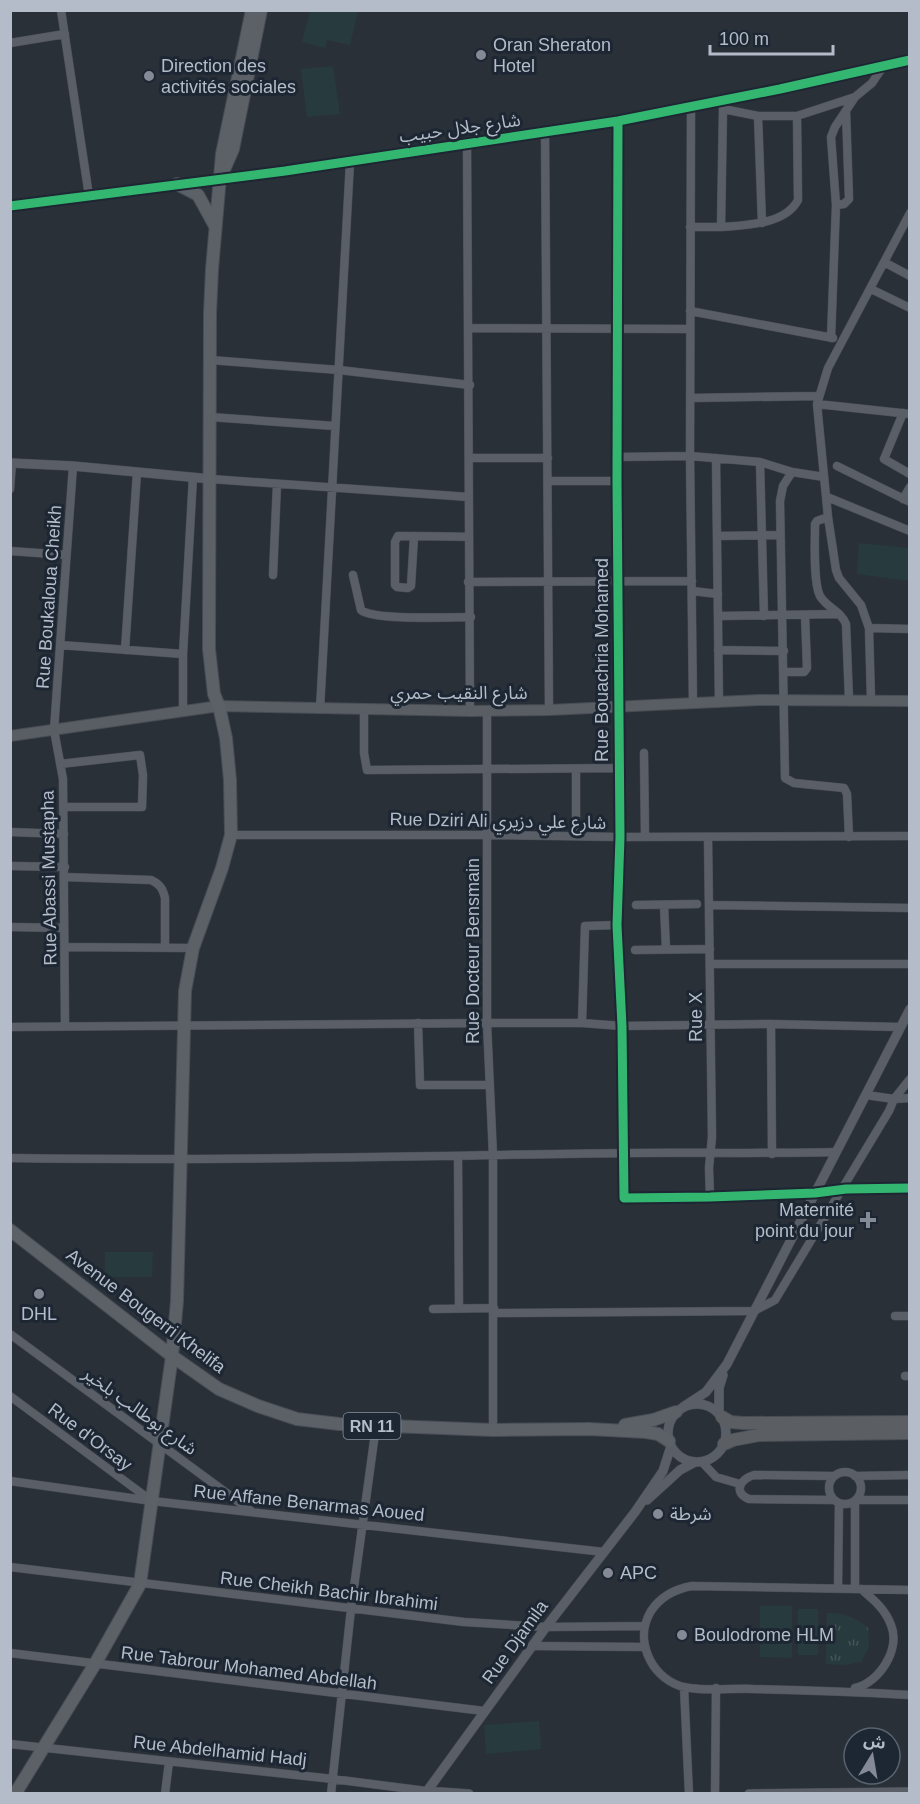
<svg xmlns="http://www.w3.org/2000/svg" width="920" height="1804" viewBox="0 0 920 1804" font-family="Helvetica,'Noto Sans Arabic',sans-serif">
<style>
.park{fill:url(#park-tufts)}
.pitch{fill:#273a3e}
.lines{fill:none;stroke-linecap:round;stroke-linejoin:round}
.minor-casing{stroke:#484c53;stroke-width:9}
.tertiary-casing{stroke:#484c53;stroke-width:10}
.secondary-casing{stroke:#484c53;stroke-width:12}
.primary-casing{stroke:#484c55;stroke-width:14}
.trunk-casing{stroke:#474c53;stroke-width:14}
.minor{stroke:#5a5e66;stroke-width:8}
.tertiary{stroke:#5a5e66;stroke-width:9}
.secondary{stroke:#595d64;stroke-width:10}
.primary{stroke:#5c6168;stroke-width:12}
.trunk{stroke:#5b5f64;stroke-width:12}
.cycleway-casing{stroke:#1d2633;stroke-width:13}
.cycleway{stroke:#33b770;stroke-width:9}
.poi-dot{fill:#848b96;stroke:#1d2633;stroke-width:2}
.labels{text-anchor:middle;stroke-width:6;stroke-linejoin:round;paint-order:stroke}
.shield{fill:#1d2633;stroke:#878f9c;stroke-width:1.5}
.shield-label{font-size:16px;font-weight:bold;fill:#b4bcc9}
.poi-label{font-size:18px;fill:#b4bcc9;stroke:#1d2633;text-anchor:start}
.street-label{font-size:18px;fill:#b4bcc9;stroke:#1d2633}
</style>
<defs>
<pattern id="park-tufts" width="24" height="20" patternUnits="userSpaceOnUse" patternTransform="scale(1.5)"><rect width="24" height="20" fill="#273a3e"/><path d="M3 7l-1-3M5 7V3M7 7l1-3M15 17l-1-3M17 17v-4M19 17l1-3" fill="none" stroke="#445559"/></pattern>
</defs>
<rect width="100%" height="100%" fill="#2a3038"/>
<path class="park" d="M827 1613C845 1613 854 1617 868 1628L869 1646 861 1662 844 1665 826 1664Z"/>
<path class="pitch" d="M310 11H358L350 45 327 40 325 48 302 42Z
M333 66 340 114 307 117 301 69Z
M859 543 909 548V581L857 574Z
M105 1252H153L152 1277H105Z
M760 1606H792V1658L760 1657Z
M798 1609H818V1655H798Z
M539 1721 541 1749 486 1754 484 1725Z"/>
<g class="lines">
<g class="minor-casing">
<path id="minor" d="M61 10 89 196
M10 43 65 34
M722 101 723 109 758 116H797L855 97 872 83 882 68
M691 107 690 456 693 704
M758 116 762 223
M618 121 617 481 620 837 617 925 622 1026 624 1198 710 1197 815 1193 846 1189 910 1188
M545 132 549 710
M467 144 470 711
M836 205 844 204 849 199 846 111
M690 227H721L723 109
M721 227C745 225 785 225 798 200L797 116
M884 262 910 276
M871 289 910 308
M690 311 833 338
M470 328 690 329
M831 338 836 205 831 137 835 127 855 97
M210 360 339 370 470 385
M690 398 818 396
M817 404 910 414
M903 413 884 459 910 474
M210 417 335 426
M617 457 690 456 760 462 792 472 824 477
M469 458H548
M716 458 719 703
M760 462 764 616
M837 466 910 502
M792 472 783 486 780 501 785 778 794 783 844 788 847 794 849 837
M211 479 469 497
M548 481H617
M10 489 12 463
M827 497 910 531
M903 499 910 487
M828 517 817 521 815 524C815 540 813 583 820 596 827 608 841 611 846 624L849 700
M414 536 411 586 408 588 397 587 395 585V542L398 536C422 536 446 536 469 537
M718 536 779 535
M10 551 66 555
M273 575 277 484
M353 575 361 610C374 621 451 617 471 617
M468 582 692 581
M692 591 718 594
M719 616 839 614
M869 628 910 629
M60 645 183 654
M125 650 137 472
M718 650 784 651
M784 672H804L807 668 805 615
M871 700 869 628 861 605 839 578 836 570 828 517 817 404 828 368 910 213
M320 709 350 162
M364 709V753L367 770 619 768
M183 710V654L193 477
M487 710V1023L493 1156V1430
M644 753 645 837
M60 764 140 755 143 775 142 807H63
M576 769V836
M10 832 64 834
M231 835H488L620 837 910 836
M708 837 712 1137 709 1168 710 1197
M10 866 65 867
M64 877 151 880C160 884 163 889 165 898V948
M636 905 697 904
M664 905 666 949
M709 905 910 908
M10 927 64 928
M65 947 193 948
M635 950 710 949
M711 964H910
M418 1023 420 1085H490
M582 1023 585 926 617 925
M771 1024 772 1154
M65 1026 63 779 54 730 73 466
M10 1027 487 1023H582L622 1026 771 1024 900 1027
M866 1095 894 1099 910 1098
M458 1157 459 1308
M10 1158C215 1161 419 1156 623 1153 694 1152 765 1154 836 1152
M433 1309 494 1308
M494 1313 754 1311 775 1300 889 1111 894 1099 910 1079
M895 1316H910
M10 1334 251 1511
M905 1376H910
M10 1396 149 1499
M702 1462 716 1477 740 1484
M829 1488a16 16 0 1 1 32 0a16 16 0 1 1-32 0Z
M855 1476 910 1475
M10 1481 152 1501 604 1552
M834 1500 749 1499C732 1492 741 1479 754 1475L834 1476
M856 1500H910
M855 1501V1588
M10 1567 464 1622 546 1627 645 1626
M838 1588 839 1503
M910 1590 692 1586C675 1589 661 1596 651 1611 634 1639 650 1676 680 1686 700 1692 732 1688 753 1689 806 1690 857 1692 910 1695
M534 1646 645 1647
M10 1653 484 1711
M684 1687 689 1794
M855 1688C879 1683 901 1649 891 1625 885 1609 874 1600 861 1589
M10 1744 333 1779 426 1791
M165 1794 169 1762
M331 1794 351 1609 376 1426
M715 1794 716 1688"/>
</g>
<g class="tertiary-casing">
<path id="tertiary" d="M10 206 285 171 618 121 780 89 910 60
M10 463 73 466 211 479
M668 1433a29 29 0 1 1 58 0a29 29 0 1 1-58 0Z
M683 1407 706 1392 727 1364 910 1009
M719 1413V1388L723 1375
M647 1500 680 1470 695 1462
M426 1791 469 1794
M425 1794 546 1627 635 1512 663 1471 671 1446
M749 1794 910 1792"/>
</g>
<g class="secondary-casing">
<path id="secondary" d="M10 736 219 706 470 711 549 710 759 700 910 701"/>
</g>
<g class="primary-casing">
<path id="primary" d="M223 172 233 149 261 10
M177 184 198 195 215 226
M10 1230 172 1356 219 1389 258 1406 297 1419 339 1424 493 1430 589 1429 646 1432 658 1434 669 1441
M625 1425 653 1420 676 1412
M15 1794 95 1664 140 1584 172 1356 177 1301 185 991 193 948 222 868 231 835 230 780 226 738 219 706 214 694 209 649 210 313 212 269 222 154 252 10"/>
</g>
<g class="trunk-casing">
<path id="trunk" d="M722 1417 731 1422 743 1423 910 1422
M724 1444 733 1440 759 1435 910 1433"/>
</g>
<use href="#minor" class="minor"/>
<use href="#tertiary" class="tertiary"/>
<use href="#secondary" class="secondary"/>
<use href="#primary" class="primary"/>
<use href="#trunk" class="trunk"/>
<g class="cycleway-casing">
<path id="cycleway" d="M618 121 617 481 620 837 617 925 622 1026 624 1198 710 1197 815 1193 846 1189 910 1188
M10 206 285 171 618 121 780 89 910 60"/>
</g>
<use href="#cycleway" class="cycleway"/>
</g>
<g class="poi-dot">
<circle cx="481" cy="55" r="6"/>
<circle cx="149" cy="76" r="6"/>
<path d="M865 1211h6v6h6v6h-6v6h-6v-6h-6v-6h6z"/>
<circle cx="39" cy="1294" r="6"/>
<circle cx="658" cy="1514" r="6"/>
<circle cx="608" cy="1573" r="6"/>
<circle cx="682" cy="1635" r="6"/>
</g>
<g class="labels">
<rect class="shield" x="343.5" y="1413" width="57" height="26" rx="4.5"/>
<g class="shield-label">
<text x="372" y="1432">RN 11</text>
</g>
<g class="poi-label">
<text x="493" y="51">Oran Sheraton<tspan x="493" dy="21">Hotel</tspan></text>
<text x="161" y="72">Direction des<tspan x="161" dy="21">activités sociales</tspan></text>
<text x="854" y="1216" text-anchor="end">Maternité<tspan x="854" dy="21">point du jour</tspan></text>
<text x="39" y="1320" text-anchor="middle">DHL</text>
<text x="670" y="1520">شرطة</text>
<text x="620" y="1579">APC</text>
<text x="694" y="1641">Boulodrome HLM</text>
</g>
<g class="street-label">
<text transform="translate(460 128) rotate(-8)" y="6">شارع جلال حبيب</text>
<text transform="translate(49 597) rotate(-86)" y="6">Rue Boukaloua Cheikh</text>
<text transform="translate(602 660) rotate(-90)" y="6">Rue Bouachria Mohamed</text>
<text x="459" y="699">شارع النقيب حمري</text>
<text transform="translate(498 821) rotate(1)" y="6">Rue Dziri Ali شارع علي دزيري</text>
<text transform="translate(49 878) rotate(-91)" y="6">Rue Abassi Mustapha</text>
<text transform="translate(473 951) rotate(-90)" y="6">Rue Docteur Bensmain</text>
<text transform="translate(696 1017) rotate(-90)" y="6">Rue X</text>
<text transform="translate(146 1311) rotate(37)" y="6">Avenue Bougerri Khelifa</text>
<text transform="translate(140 1411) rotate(36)" y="6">شارع بوطالب بلخير</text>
<text transform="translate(90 1437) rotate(37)" y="6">Rue d'Orsay</text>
<text transform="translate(309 1503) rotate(6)" y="6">Rue Affane Benarmas Aoued</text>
<text transform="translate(329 1591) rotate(7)" y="6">Rue Cheikh Bachir Ibrahimi</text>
<text transform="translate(515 1642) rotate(-54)" y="6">Rue Djamila</text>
<text transform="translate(249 1668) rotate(7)" y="6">Rue Tabrour Mohamed Abdellah</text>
<text transform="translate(220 1751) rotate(6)" y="6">Rue Abdelhamid Hadj</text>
</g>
</g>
<rect width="920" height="1804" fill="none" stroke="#b4bcc9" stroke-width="24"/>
<g transform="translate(872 1756) rotate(11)"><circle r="28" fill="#1d2633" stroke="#59626f" stroke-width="1.5"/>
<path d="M0-4.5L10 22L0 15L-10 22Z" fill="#848b96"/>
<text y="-9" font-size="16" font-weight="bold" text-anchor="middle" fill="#b4bcc9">ش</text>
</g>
<path d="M710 45v9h123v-9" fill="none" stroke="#b4bcc9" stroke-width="3"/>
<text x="719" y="45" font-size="18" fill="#b4bcc9" stroke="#1d2633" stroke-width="4.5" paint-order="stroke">100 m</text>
</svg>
